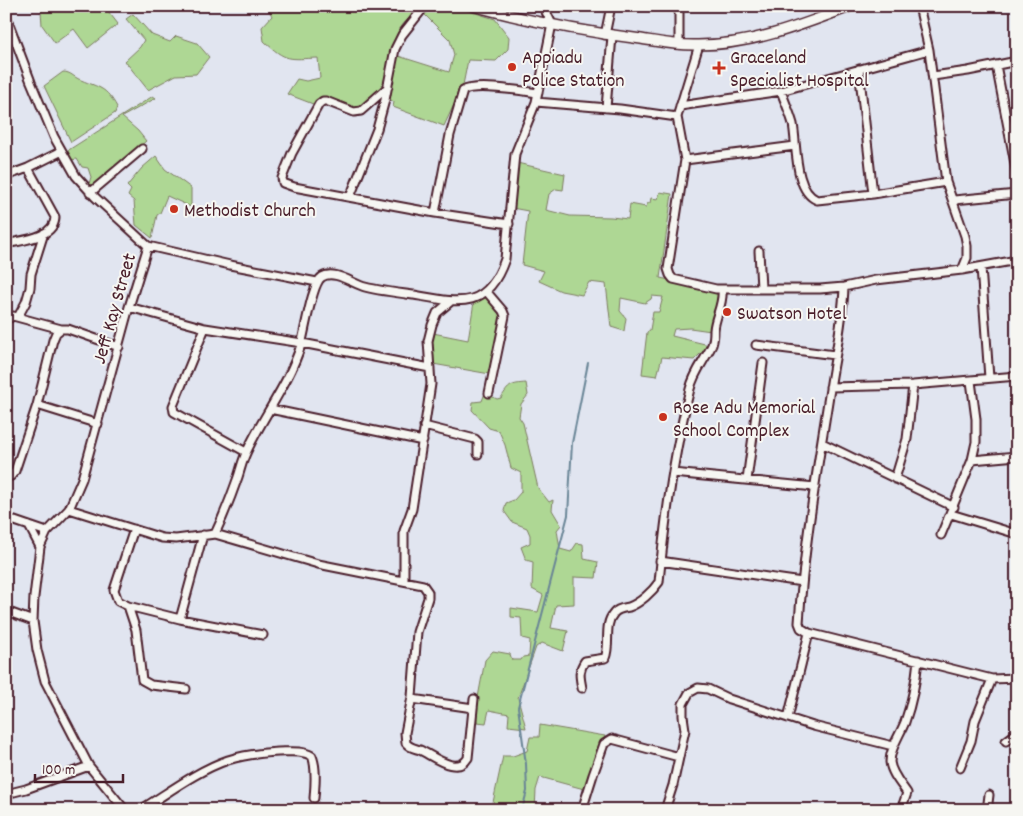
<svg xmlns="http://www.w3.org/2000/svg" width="1023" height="816" viewBox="0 0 1023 816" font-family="Dekko,sans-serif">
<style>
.green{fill:#aed794;stroke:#7c7b60}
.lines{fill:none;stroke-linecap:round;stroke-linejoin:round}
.stream{stroke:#698596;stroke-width:2}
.minor-casing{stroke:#4a1f2b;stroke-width:11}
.tertiary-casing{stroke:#4a1f2b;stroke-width:12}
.minor{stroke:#f6f6f2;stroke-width:7}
.tertiary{stroke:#f6f6f2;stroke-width:9}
.poi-dot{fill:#c8321e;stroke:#f6f6f2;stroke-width:2}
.labels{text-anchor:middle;stroke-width:4;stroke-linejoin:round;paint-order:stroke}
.poi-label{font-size:20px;fill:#4a1f2b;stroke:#f6f6f2;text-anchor:start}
.street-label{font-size:20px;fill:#4a1f2b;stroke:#f6f6f2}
</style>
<rect width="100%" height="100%" fill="#e1e5f0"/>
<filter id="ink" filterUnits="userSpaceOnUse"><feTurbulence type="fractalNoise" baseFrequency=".02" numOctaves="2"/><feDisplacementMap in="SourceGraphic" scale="10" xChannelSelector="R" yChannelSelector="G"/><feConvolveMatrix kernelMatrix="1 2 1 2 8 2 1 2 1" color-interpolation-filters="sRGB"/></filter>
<g filter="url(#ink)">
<path class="green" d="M47 6H104L118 24 88 48 74 29 55 43 42 25 41 11 47 8Z
M267 6H419C414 15 404 21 399 30 384 60 393 92 357 109L320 97 313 104 287 94 297 79 306 81 320 78 318 58C289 59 286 62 264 41L262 27 272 16Z
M426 6H453L495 19 509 37 508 49 496 61 468 60 463 85 444 126 393 107 394 102 389 99 395 55 449 72 454 55 450 40 422 12Z
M133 14 152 35 170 42 176 36 197 43 209 57 196 74 176 75 148 90 125 61 140 47 144 40 126 19Z
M63 72C71 72 73 77 81 80 100 88 106 87 117 107L115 113 71 142 44 86Z
M153 96 156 98 122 117 138 131 146 141 90 190 88 187 91 177 88 168 82 167 77 159 71 160 67 151Z
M156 156 165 169 191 188V207L167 196 160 213 157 215 152 238 136 225 134 201 128 196 131 190 127 186 142 168Z
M517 163 565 174 563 190 556 189 549 194 546 210 570 216 611 217 628 219 630 204 646 207 648 203H650L651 198 658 199 660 192 672 194 660 278 720 290V299L711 331 690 328 674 329 672 336 709 345 694 360 662 357 657 376 642 374 647 332 650 330 653 312H659L663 297 652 296 651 299 645 303 621 298 620 311 626 318 624 331 611 327 606 284 589 282 582 295 561 291 539 281 544 271 522 265 528 211 512 208Z
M487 296 502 314 490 374 433 364 432 340 433 333 468 340 474 302 482 297Z
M526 383 528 395 521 404 519 417 523 423 538 488 549 502 553 500 552 510 561 525 557 530 560 549 571 552 577 543 583 544 584 559 598 562 596 578 574 577V604L556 605 551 628 568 631 563 651 542 643 536 647 518 698 526 728 508 726 509 714 489 710 486 723 477 722 476 708 485 660 493 651 510 654 512 660H521L523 657 529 656 530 640 522 638 521 618 511 617V608L538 612 543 595 532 589 533 562 526 560 521 547 530 543V535L527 528 512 522 504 511 506 503 514 500 521 492V473L511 468 505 445 499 431 489 428 472 410 473 402 482 401 485 393 497 399 501 398C509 385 511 384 526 383Z
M540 725 605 736 584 789 540 777 536 790 535 810H497L492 807 503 756H513L527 751 530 737H539Z"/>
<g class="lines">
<path class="stream" d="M522 810 527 791 526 764 518 707 568 515 572 443 588 363"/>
<g class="minor-casing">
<path id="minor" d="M679 6V44
M919 6 929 50 946 182 965 236 967 246V258L962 270
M6 16 31 82 54 137 76 176 95 197 148 246 129 307 82 479 69 509 47 532 40 547
M605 35 611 6
M699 45 677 117 685 160 668 269 670 275 673 279 716 289H820L844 287
M996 65 1017 174
M859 69 873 194
M933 76 968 71 1017 61
M388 87 361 111 354 112 326 101H323L319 104 292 153 282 178 283 183 294 187 435 213 509 224
M781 91C785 102 790 113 793 124 797 145 794 191 817 200L873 194 946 182
M536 102 620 109 677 117
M680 106 781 91 929 50
M606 108 612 36
M685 160 795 146
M6 176 28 168 62 151
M90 193 142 149
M350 197 377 129 385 100 395 49 402 35 425 6
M954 200 1017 194
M435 213 450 135 463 91C474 83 523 91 538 93
M6 244C22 240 55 238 55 217L28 168
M148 246 230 265 317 282
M759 251 761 288
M1017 260 962 270 876 280 844 287C843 322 835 355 830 389 818 466 804 544 799 623L801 628 809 633 992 679 1017 678
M981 267 989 378
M486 291 503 311 505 316 489 393
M129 307 205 328 302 343 430 368
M18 317 26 302 30 288 31 274 44 233
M6 320 13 316 61 329
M205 328 173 406 174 412 246 452
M756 345 835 355
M830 387 913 385 1017 376
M270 409 423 441
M98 424 37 405 53 340 56 333 61 329H68L119 347
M424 426 475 439 478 442V454
M822 443 954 507
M972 460 1017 456
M673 473 815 487
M6 477 11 476 15 471 37 405
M895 479 907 439 913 385
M747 480 763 363
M69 509 162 538 176 539 215 534C224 515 231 497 238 477 241 468 243 458 248 449 265 413 289 383 301 345 305 331 312 283 322 277 334 269 353 284 365 287 381 291 398 293 414 295 459 303 487 311 505 259L515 154 536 102 552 24 543 6
M951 514 1017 534
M6 518 47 532
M29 526 40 547 34 597 33 621 37 650 45 681 89 766 125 810
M134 529 114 590 118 601 128 606 180 619 263 635
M215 534 318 564 423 585 428 592V598L417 632 412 697 405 733 406 743C410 748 414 748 420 750 433 756 457 776 468 758L474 699
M941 535 972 460 976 442V419L971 381
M660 561 802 582
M404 581V531L412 509 431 384 428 341 432 325 437 313 450 302
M128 606 136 630 142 680 151 685 186 689
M6 611 33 621
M180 619 203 535
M582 688C580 677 578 671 585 661L605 658C611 644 603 625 614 613 618 608 624 608 629 607 640 603 652 592 659 582 665 518 674 452 690 389 694 372 705 360 712 345 714 339 714 336 714 330 715 316 724 304 722 289
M412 699 473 708
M788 718 809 633
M1006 741 1017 733
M960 768 971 741 975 721 992 679
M6 794 26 789 89 766
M989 795 988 803 990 810
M140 810C168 793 196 771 228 760 244 755 261 753 278 752 289 752 302 750 312 756 317 768 315 786 314 798
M582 810 593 775 604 744 612 739 679 757
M665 810 673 785 685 730 683 716V704L689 693 698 688 708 689 729 699 813 726 893 746
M901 810 907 793C901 784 891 773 890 762 890 748 900 735 905 722 912 702 916 681 918 660"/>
</g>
<g class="tertiary-casing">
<path id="tertiary" d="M473 6C528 21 585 32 641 39 660 42 679 46 698 45 752 45 802 25 852 6"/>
</g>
<use href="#minor" class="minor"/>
<use href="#tertiary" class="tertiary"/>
</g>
</g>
<g class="poi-dot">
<circle cx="512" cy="67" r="5"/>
<path d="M716.5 60.5h5v5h5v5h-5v5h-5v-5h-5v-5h5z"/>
<circle cx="174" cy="209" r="5"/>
<circle cx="727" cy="312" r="5"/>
<circle cx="663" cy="417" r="5"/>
</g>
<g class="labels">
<g class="poi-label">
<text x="522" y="63">Appiadu<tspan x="522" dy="23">Police Station</tspan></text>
<text x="730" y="63">Graceland<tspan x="730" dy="23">Specialist Hospital</tspan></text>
<text x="184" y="216">Methodist Church</text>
<text x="737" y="319">Swatson Hotel</text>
<text x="673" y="413">Rose Adu Memorial<tspan x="673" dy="23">School Complex</tspan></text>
</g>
<g class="street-label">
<text transform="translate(113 308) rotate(-74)" y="7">Jeff Kay Street</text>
</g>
</g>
<rect width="1023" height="816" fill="none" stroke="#f6f6f2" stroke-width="25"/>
<rect x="12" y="12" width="998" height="791" fill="none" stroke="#4a1f2b" stroke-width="2" filter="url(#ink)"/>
<path d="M35 774v8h88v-8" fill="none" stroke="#4a1f2b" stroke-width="2.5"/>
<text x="42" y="774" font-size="15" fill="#4a1f2b" stroke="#f6f6f2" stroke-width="4" paint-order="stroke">100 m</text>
</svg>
